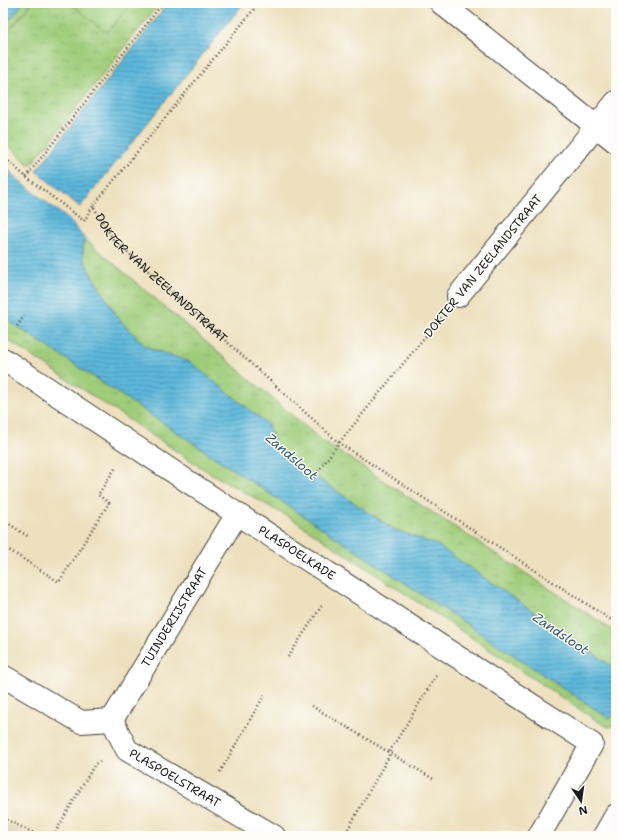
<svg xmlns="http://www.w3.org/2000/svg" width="619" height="839" viewBox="0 0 619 839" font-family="'Shantell Sans',sans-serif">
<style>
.built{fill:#dbd3b4}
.grass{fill:url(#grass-tufts);stroke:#5d744a}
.park{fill:url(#park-crowns);stroke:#5d744a}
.garden{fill:#9ecc79;stroke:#5d744a}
.water{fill:url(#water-rules);stroke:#3c6a7c}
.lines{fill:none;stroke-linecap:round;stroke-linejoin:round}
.minor-casing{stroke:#3b3934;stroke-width:24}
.path{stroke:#3b3934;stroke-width:2.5;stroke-dasharray:1 3;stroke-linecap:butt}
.minor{stroke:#fff;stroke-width:22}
.labels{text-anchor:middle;stroke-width:3;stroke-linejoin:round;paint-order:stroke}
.street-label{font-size:12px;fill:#1c1c1c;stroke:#fdfcf7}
.water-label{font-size:13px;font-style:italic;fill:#365a68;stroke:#fdfcf7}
</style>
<defs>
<pattern id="grass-tufts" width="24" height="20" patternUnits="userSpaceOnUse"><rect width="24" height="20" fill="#9ecc79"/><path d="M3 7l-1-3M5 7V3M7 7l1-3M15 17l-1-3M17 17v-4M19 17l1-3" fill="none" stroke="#88af68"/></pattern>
<pattern id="park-crowns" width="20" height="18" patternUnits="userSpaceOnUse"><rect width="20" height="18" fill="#9ecc79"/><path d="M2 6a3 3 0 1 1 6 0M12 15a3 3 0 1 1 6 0" fill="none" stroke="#88af68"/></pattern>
<pattern id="water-rules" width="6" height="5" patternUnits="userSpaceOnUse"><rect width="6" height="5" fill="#5db8db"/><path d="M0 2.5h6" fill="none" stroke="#4c95b1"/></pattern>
</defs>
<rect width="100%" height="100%" fill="#fdfcf7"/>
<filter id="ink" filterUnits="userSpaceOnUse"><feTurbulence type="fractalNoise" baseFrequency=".025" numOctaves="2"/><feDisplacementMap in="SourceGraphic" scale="8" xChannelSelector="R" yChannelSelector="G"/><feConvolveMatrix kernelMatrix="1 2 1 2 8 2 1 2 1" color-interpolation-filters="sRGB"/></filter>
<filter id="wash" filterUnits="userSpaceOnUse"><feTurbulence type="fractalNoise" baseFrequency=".012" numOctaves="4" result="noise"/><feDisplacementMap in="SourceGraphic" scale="16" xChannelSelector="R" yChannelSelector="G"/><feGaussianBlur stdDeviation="0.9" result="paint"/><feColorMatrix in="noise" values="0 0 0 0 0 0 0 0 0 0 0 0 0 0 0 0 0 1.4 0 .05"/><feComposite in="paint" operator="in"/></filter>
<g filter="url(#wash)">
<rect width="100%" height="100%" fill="#ede0be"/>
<path class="built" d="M3 822 31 836H3Z"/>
<path class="grass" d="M23 3H32L3 38V28Z
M85 239 321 440 616 632V669L437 546 393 529 280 453 267 424 190 363 146 347 119 319 92 276 83 257V245Z
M3 317 604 715 609 718 616 715V725L608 727 599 722 292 519 205 470 3 337Z"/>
<path class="park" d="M32 3H160L30 166 3 140V38Z"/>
<path class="garden" d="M70 3H131L107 33Z"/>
<path class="water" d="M3 3H23L3 28Z
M168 3H244L80 207 36 171Z
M3 164 12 173 11 174 69 220 85 239 83 245V257L92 276 119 319 146 347 190 362 267 424 280 453 393 529 437 545 616 669V715L609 718 604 715 3 317Z"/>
</g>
<g filter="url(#ink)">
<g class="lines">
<g class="minor-casing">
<g id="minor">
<path d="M441 3 616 142"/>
<path d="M458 296 616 102"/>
<path id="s2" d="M3 359 237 514 592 744 539 836"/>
<path d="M3 676 81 722 112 720"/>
<path id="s3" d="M112 720 237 514"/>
<path id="s4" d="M112 720 127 750 274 836"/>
<path d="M604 836 616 815"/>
</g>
</g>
<g class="path">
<path id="s1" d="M259 3 93 206 113 239 339 443 616 623"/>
<path d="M3 156 26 177 84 221 93 206"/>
<path d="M26 177 163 3"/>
<path d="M17 326 24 316"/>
<path d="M311 481 339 443 441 317"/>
<path d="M3 520 29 537"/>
<path d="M3 546 59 582 109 503 98 495 116 467"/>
<path d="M288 657 323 604"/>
<path d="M312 706 435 780"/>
<path d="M220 772 265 694"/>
<path d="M3 818 40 836"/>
<path d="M53 836 95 764 101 761"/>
<path d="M344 836 389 756 390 751 436 676"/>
</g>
<use href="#minor" class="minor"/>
</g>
</g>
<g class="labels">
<g class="street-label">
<text transform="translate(483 266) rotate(-51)" y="4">DOKTER VAN ZEELANDSTRAAT</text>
<text dy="4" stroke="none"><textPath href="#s1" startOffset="362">DOKTER VAN ZEELANDSTRAAT</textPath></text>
<text dy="4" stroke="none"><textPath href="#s2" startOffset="352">PLASPOELKADE</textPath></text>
<text dy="4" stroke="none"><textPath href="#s3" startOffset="120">TUINDERIJSTRAAT</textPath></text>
<text dy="4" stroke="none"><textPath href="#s4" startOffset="89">PLASPOELSTRAAT</textPath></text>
</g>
<g class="water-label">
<text transform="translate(292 456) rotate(41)" y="5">Zandsloot</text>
<text transform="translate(561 633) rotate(34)" y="5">Zandsloot</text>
</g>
</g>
<rect width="619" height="839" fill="none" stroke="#fdfcf7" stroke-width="16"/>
<g transform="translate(581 801) rotate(167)" stroke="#fdfcf7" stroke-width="3" paint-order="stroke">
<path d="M0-3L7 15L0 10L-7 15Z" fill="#1c1c1c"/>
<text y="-6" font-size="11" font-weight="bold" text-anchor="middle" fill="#1c1c1c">N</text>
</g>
</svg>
